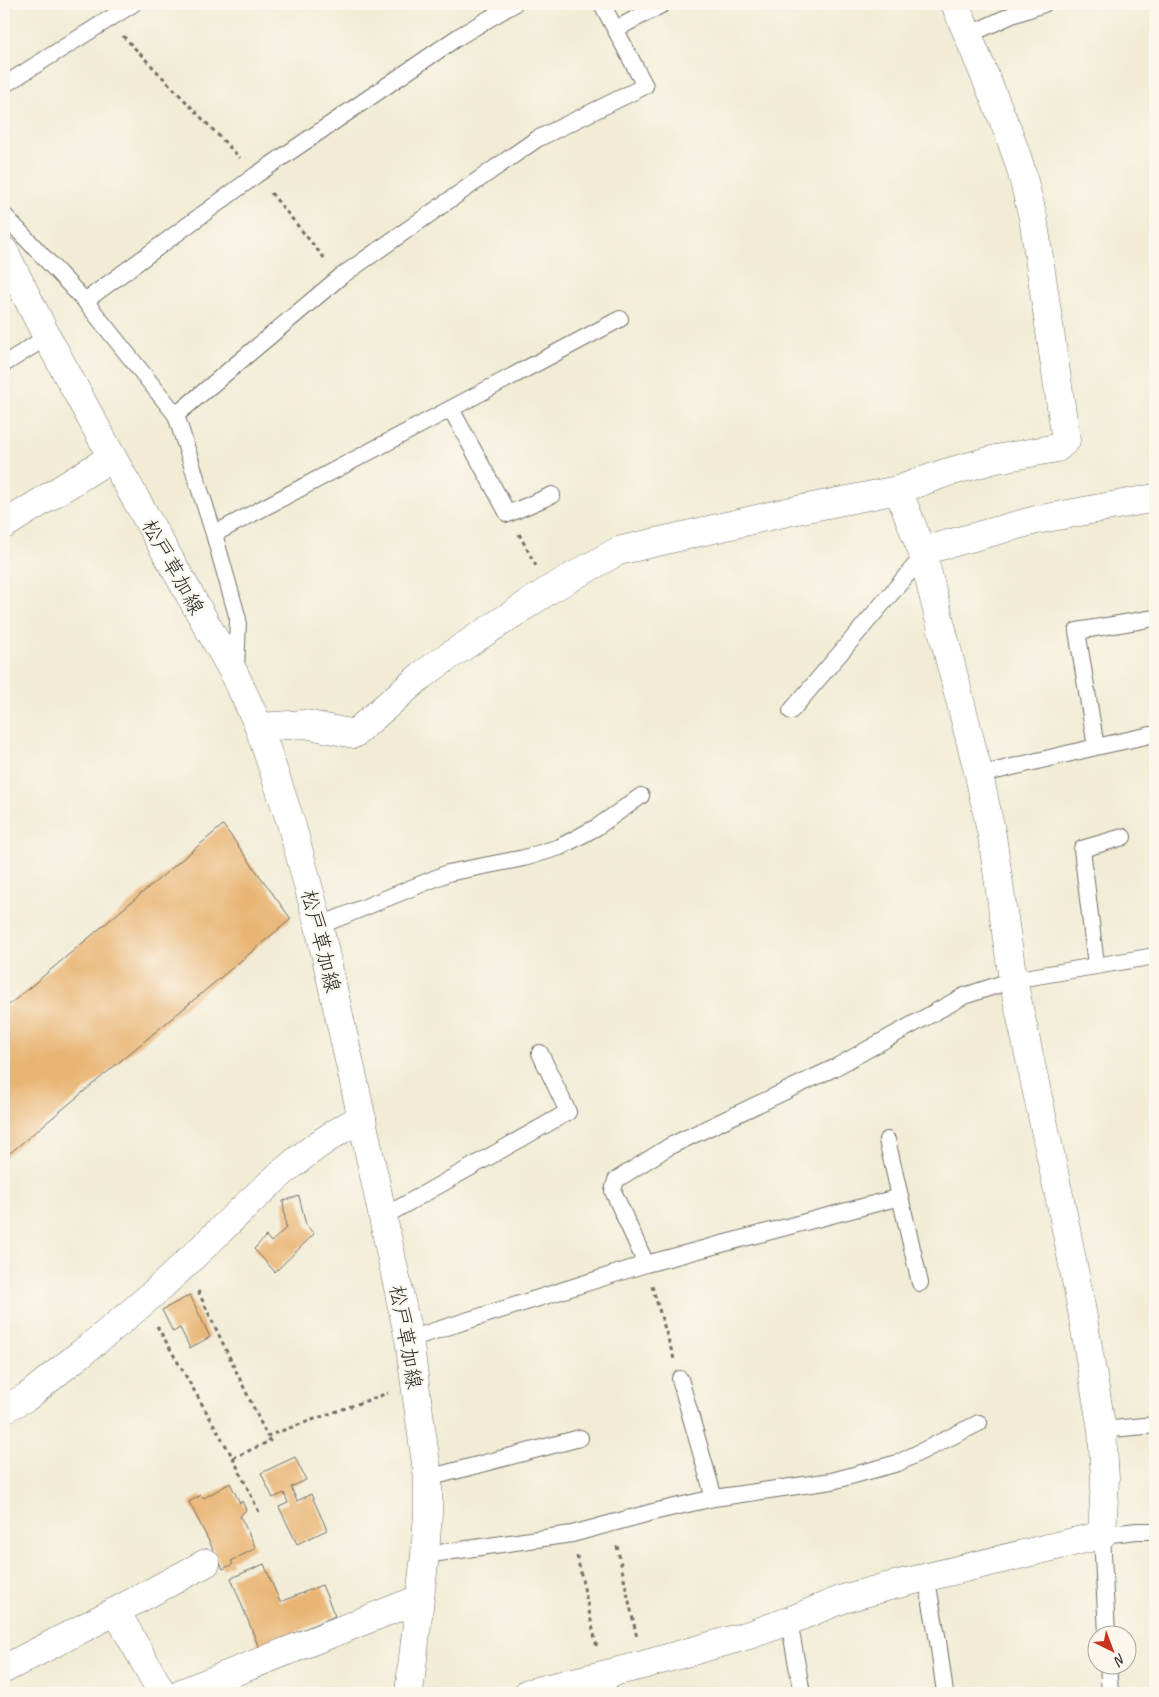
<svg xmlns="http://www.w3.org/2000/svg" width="1159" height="1697" viewBox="0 0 1159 1697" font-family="Caveat,'Klee One',sans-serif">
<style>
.building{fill:#e9b574}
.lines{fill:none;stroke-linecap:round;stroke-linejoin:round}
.service-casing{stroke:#716f67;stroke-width:18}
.minor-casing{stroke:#716f67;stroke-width:29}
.primary-casing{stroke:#716f67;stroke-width:29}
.path{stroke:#716f67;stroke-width:3;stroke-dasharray:4 4;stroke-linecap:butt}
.service{stroke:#fff;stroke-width:16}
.minor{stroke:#fff;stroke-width:28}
.primary{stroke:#fff;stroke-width:28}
.labels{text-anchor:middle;stroke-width:4;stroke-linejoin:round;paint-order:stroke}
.street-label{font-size:21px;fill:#2b2b2b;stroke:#fbf7ec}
</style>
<rect width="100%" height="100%" fill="#fbf7ec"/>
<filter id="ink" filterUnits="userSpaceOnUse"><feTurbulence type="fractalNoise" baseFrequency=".02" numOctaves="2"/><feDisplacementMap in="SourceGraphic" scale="10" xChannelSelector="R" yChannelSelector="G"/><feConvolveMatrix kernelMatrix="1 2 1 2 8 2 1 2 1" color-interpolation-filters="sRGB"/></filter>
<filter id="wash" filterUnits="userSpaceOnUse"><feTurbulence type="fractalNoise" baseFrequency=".0096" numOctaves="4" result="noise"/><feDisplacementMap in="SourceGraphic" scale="20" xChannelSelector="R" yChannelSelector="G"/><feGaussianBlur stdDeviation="1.12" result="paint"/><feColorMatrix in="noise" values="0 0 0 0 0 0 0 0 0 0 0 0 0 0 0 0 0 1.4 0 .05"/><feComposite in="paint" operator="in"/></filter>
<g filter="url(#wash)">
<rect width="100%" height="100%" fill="#f2ecd6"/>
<g id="blocks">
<path class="building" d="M223 825 291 919 4 1158V1009Z
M299 1196 306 1225 314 1234 275 1272 254 1249 266 1236 271 1242 286 1228 283 1201Z
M190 1295 210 1337 190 1348 180 1328 173 1332 162 1310Z
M295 1457 306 1480 291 1487 297 1501 311 1494 327 1530 297 1544 279 1507 288 1503 284 1493 273 1498 261 1473Z
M230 1483 240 1503 242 1501 246 1510 240 1516 256 1548 231 1561 233 1564 223 1569 189 1502 201 1495 204 1498Z
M264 1564 280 1602 322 1585 335 1616 259 1648 231 1578Z"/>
</g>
</g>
<g filter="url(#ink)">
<use href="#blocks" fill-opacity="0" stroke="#716f67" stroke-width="1"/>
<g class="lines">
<g class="service-casing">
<path id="service" d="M616 29 663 4
M968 35 1012 15 1044 4
M4 85 133 4
M4 215 85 301 176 415 214 534 238 619 236 671
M85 301 256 175 458 37 514 4
M4 364 47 337
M451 409 508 514 552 495
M176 415 340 277 498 166 537 139 645 86 602 4
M214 534 620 319
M791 711 923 556
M1096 747 1155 734
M979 775 1096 747 1077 631 1155 618
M319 926 448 873 524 858 560 847 597 827 641 796
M1096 965 1082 849 1123 837
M887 1140 920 1283
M383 1217 568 1112 540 1053
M646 1264 613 1191 616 1180 670 1146 834 1068 964 996 1013 980 1155 956
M409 1339 646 1264 900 1197
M680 1379 714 1498
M1102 1430 1155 1425
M428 1478 580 1438
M425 1555 572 1534 653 1512 714 1498 832 1481 898 1463 979 1423
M926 1576 938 1641 945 1693
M789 1621 802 1693
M1107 1634 1102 1535 1137 1531H1155
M1108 1664 1110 1693
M603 1675 610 1693"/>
</g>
<g class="minor-casing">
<path id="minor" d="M4 525 112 457
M922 551 1036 520 1155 498
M259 727 305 724 354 734 422 675 449 656 549 590 618 551 787 512 898 490 945 473 996 459 1057 448 1066 440 1033 217 1020 166 1009 134 955 4
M4 1409 27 1397C73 1359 123 1322 167 1281 230 1224 286 1157 362 1118
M116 1611 206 1563
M4 1669 116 1611 162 1693
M181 1693 419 1599
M528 1693 643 1665 749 1635 789 1621 843 1599 886 1587 1102 1535 1105 1479 1102 1430 1081 1306 1063 1214 1013 980 992 836 979 775 922 551 898 490"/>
</g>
<g class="primary-casing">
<path id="primary" d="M4 251 47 337 112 457 235 675 259 727 291 823 319 926 355 1087 409 1339 418 1406 428 1478V1513L425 1555 409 1693"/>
</g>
<path class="path" d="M123 36 240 158
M271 193 325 259
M519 534 536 566
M652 1286 674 1359
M198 1291 267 1436 388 1393
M157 1326 233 1458 259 1512
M233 1458 270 1441 267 1436
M617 1546 637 1638
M577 1556 597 1648"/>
<use href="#service" class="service"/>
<use href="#minor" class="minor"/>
<use href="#primary" class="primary"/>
</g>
</g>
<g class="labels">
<g class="street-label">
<text transform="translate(173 567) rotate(61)" y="7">松戸草加線</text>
<text transform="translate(321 941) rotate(76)" y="7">松戸草加線</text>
<text transform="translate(406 1337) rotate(80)" y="7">松戸草加線</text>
</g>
</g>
<rect width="1159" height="1697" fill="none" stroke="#fbf7ec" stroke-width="20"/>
<g transform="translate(1112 1650) rotate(138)"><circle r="24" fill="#fbf7ec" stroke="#a8a59f"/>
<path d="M0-4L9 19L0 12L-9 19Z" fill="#c8321e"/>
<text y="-8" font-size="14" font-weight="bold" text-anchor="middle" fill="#2b2b2b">N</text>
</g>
</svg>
